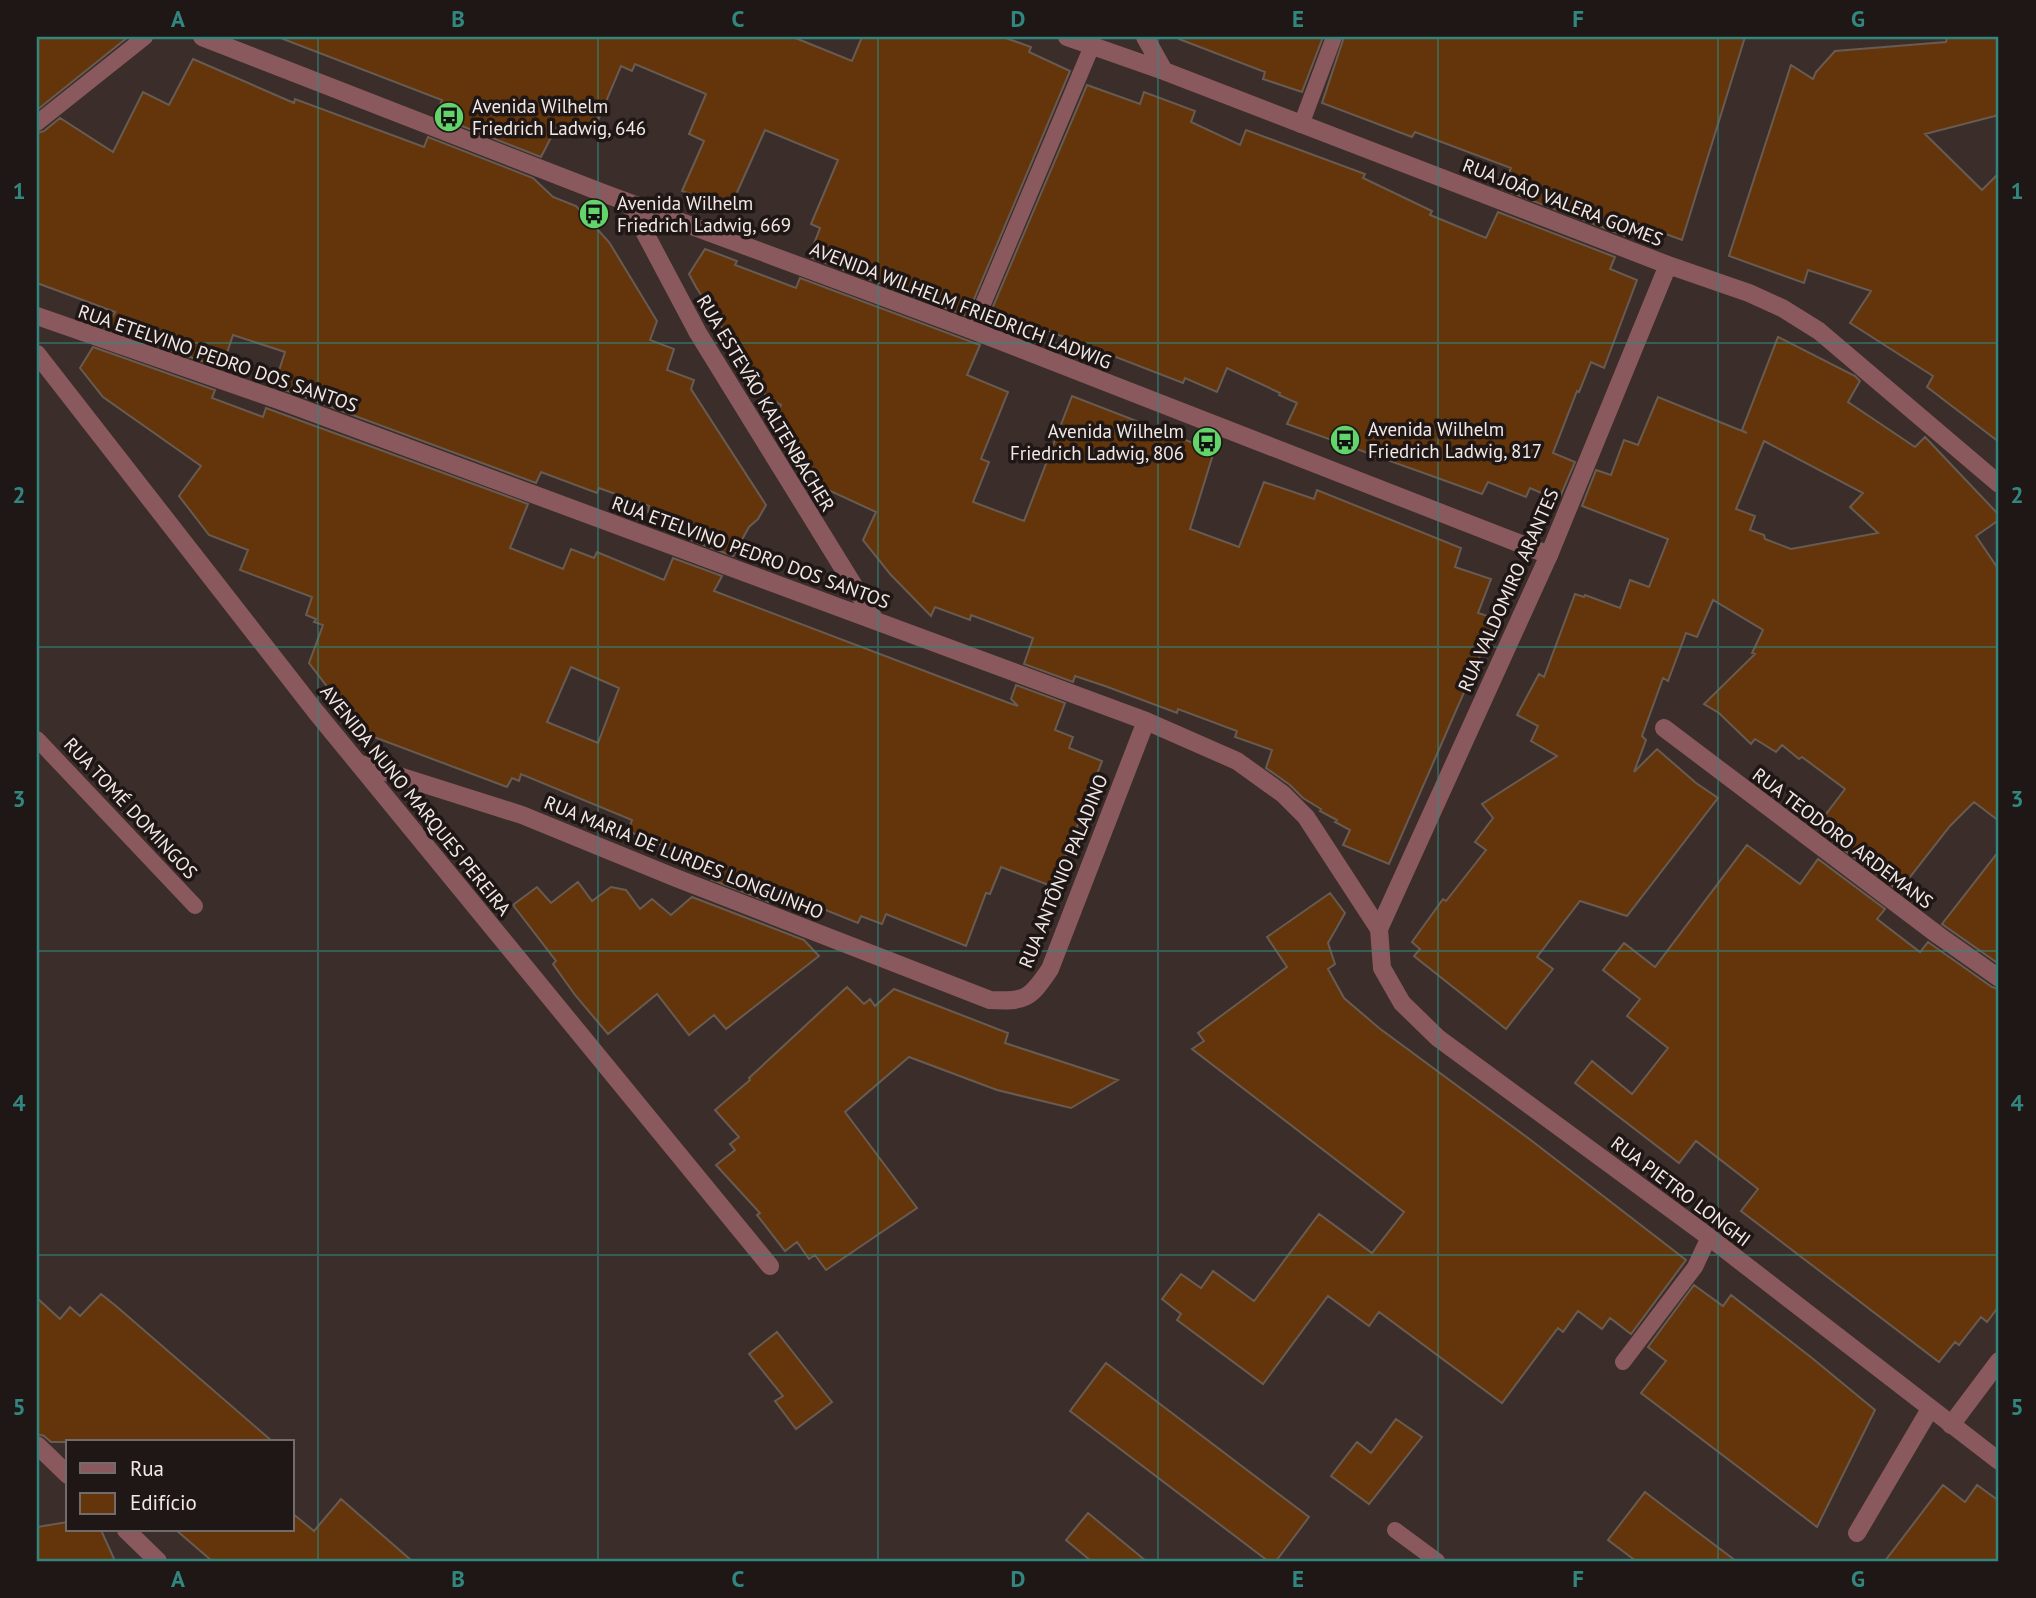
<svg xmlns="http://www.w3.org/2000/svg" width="2036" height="1598" viewBox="0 0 2036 1598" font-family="'PT Sans',sans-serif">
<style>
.building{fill:#64350b;stroke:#685b52;stroke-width:2;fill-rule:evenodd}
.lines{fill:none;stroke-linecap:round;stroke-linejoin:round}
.service{stroke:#8a595e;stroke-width:16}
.minor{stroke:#8a595e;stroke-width:18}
.tertiary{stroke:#8a595e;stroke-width:18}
.grid{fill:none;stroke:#318780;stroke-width:2;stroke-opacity:0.55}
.labels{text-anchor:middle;stroke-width:7;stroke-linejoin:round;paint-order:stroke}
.poi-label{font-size:19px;fill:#f2e9e6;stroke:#1e1715;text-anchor:start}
.street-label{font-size:19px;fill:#f2e9e6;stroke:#1e1715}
.neatline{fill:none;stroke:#318780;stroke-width:2.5}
.grid-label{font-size:23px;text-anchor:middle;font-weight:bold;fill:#318780}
</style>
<rect width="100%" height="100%" fill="#3b2d29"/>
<path class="building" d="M37 37H128L37 110Z
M284 37H793L852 61 862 37H1003L1031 47 1029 52 1070 71 967 316 809 257 820 228 811 224 838 160 765 130 730 208 682 191 704 141 689 134 706 94 635 64 632 71 621 66 591 137 558 124 541 157 436 116 442 100 283 39Z
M1179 37H1323L1302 92 1263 79 1265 72 1179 39Z
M1344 37H1745L1682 240 1630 221 1625 236 1507 191 1513 177 1508 175 1511 168 1415 132 1412 137 1322 103Z
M1947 37H1999V115L1925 134 1982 190 1999 173V442L1927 387 1933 376 1850 323 1871 291 1808 270 1804 283 1729 256 1791 65 1813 79 1816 72 1835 51 1946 42Z
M193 59 294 103 295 99 424 147 428 137 533 178 553 197 576 206 609 242 657 321 650 340 674 349 667 370 694 380 691 389 766 505 758 519 749 527 733 556 682 537 686 527 648 512 649 506 599 488 597 493 541 472 536 483 274 386 285 352 233 335 222 368 105 328 115 312 37 283V133L44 131 60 118 113 152 143 92 169 105Z
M1087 85 1140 104 1144 92 1195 111 1191 122 1240 145 1246 130 1365 174 1363 178 1432 211 1430 215 1486 238 1498 212 1615 257 1610 269 1637 280 1604 368 1591 362 1579 392 1577 391 1553 453 1575 462 1560 497 1555 495 1553 498 1530 488 1526 497 1488 482 1482 494 1287 424 1297 403 1279 395 1280 393 1227 368 1217 392 1185 378 1183 383 994 310 988 324 986 323Z
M705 249 737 261 735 265 796 288 800 278 980 345 967 375 1008 392 981 459 989 462 973 502 1024 521 1072 396 1214 451 1190 529 1239 547 1264 482 1314 499 1317 490 1461 548 1455 567 1491 579 1478 613 1496 619 1389 864 1343 845 1350 830 1335 822 1337 820 1320 811 1321 809 1303 798 1290 785 1266 768 1272 750 1235 737 1237 731 1178 709 1177 713 1105 686 1075 676 1073 682 1024 664 1033 638 971 615 970 620 935 607 931 616 891 575 863 540 876 512 826 489 777 414 781 405 766 396 696 287 689 274Z
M1778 337 1855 376 1860 381 1848 402 1915 447 1925 437 1999 515V520L1976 536 1999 570V821L1974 802 1950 826 1899 891 1832 841 1840 831 1823 818 1845 789 1802 757 1799 759 1782 745 1776 752 1755 739 1751 744 1719 713 1704 704 1755 654 1752 653 1763 630 1713 600 1697 637 1686 633 1668 681 1663 678 1642 736 1646 740 1634 772 1657 749 1696 783 1718 798 1627 916 1580 901 1537 957 1553 969 1506 1029 1414 956 1420 949 1412 942 1443 899 1446 901 1486 850 1475 842 1493 818 1482 804 1557 756 1531 741 1538 726 1517 715 1539 674 1544 677 1575 594 1584 597 1585 595 1620 608 1630 580 1649 587 1668 539 1582 506 1596 470 1611 475 1624 440 1638 445 1658 397 1747 433 1742 430ZM1764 441 1863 493 1850 507 1878 533 1791 549 1765 539 1764 535 1750 530 1755 516 1736 509Z
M93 347 215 390 212 398 263 417 266 408 528 504 510 548 563 569 571 549 594 558 597 552 664 580 673 558 722 576 714 591 1009 703 1018 706 1011 699 1016 685 1065 703 1055 730 1073 737 1069 748 1102 761 1054 887 1001 867 990 894 986 893 966 946 886 914 882 924 861 916 858 923 748 879 769 902 712 880 723 871 628 831 632 820 521 774 519 781 512 778 507 787 363 733 309 663 323 625 314 622 316 619 306 615 312 597 240 570 248 550 209 535 179 496 201 466 103 397 80 368ZM571 667 619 688 598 743 547 722Z
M1747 845 1800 884 1818 859 1885 909 1877 919 1920 952 1928 942 1992 987 1999 989V1306L1987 1322 1981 1317 1959 1345 1955 1342 1939 1362 1741 1211 1758 1189 1696 1141 1679 1163 1575 1083 1592 1061 1632 1094 1668 1048 1627 1016 1640 999 1603 970 1624 943 1655 967Z
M1999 851V964L1942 924Z
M578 882 592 901 611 887 626 890 640 909 652 899 671 915 692 897 804 940 819 956 726 1029 714 1015 689 1035 657 994 608 1034 575 995 553 964 556 961 513 905 537 887 551 903Z
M1330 893 1345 913 1328 943 1335 964 1328 969 1344 998 1379 1028 1532 1141 1686 1260 1631 1334 1610 1318 1602 1329 1578 1311 1563 1332 1558 1328 1502 1403 1379 1312 1369 1326 1328 1296 1263 1384 1177 1320 1181 1314 1162 1299 1181 1274 1201 1288 1213 1271 1254 1301 1319 1214 1372 1253 1404 1212 1192 1049 1204 1041 1198 1033 1287 967 1267 937Z
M847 987 864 1004 870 999 875 1006 894 989 1008 1033 1005 1043 1118 1080 1071 1108 997 1090 909 1057 845 1112 917 1208 826 1270 815 1255 809 1259 797 1242 785 1251 757 1215 760 1213 716 1165 735 1150 730 1144 739 1137 715 1110 750 1080 749 1078Z
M1694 1285 1723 1306 1731 1295 1812 1358 1875 1410 1817 1527 1641 1393 1666 1361 1648 1347Z
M101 1294 116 1306 273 1442H51L44 1436 37 1434V1298L60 1319 70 1307 80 1316Z
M777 1332 832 1402 796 1429 775 1401 783 1396 749 1354Z
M1106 1363 1309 1517 1276 1561H1268L1070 1411Z
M1396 1419 1422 1437 1369 1504 1331 1476 1357 1442 1371 1453Z
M1943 1485 1965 1502 1977 1485 1999 1501V1561H1885Z
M1645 1492 1683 1521 1736 1561H1636L1608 1540Z
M341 1499 412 1561H212L176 1530H292V1513L314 1531Z
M1088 1513 1146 1561H1091L1066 1540Z
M68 1522V1530H101L115 1561H37V1527Z"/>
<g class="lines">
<path class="service" d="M37 123 145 37
M1301 125 1334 37
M972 330 1092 46
M37 739 195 906
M1623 1362 1695 1267 1709 1237
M1395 1530 1437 1561"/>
<path class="minor" d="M1067 37 1164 71 1668 265 1749 293 1782 308 1819 331 1999 484
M1145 37 1164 71
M629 203 698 333 875 620
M37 316 284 402 1146 721 1237 761 1283 794 1306 817 1379 929
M37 354 316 712 770 1266
M1549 555 1668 265
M1664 728 1938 935 1999 978
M358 763 522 815 676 878 990 1000C1025 1002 1030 999 1050 969L1146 721
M1951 1425 1999 1361
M37 1445 68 1475
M126 1530 158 1561
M1857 1533 1930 1409"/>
<path class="tertiary" d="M202 37 603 193 972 330 1549 555 1379 929 1382 968 1402 1003 1438 1038 1709 1237 1999 1461"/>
</g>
<path class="grid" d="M318 37V1561M598 37V1561M878 37V1561M1158 37V1561M1438 37V1561M1718 37V1561M37 343H1999M37 647H1999M37 951H1999M37 1255H1999"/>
<defs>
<g id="bus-disc" transform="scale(1.575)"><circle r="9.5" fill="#62d469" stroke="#1e1715"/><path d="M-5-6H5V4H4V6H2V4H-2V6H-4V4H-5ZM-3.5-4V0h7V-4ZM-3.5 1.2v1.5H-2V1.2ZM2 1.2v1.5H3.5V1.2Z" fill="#111"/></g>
</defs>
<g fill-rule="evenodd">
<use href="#bus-disc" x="449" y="117"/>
<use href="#bus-disc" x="594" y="214"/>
<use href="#bus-disc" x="1345" y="440"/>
<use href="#bus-disc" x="1207" y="442"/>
</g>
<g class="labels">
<g class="poi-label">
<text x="472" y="113">Avenida Wilhelm<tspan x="472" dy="22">Friedrich Ladwig, 646</tspan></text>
<text x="617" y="210">Avenida Wilhelm<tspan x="617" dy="22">Friedrich Ladwig, 669</tspan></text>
<text x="1368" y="436">Avenida Wilhelm<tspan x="1368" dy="22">Friedrich Ladwig, 817</tspan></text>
<text x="1184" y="438" text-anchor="end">Avenida Wilhelm<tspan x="1184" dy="22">Friedrich Ladwig, 806</tspan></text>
</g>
<g class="street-label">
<text transform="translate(1563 202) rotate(21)" y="7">RUA JOÃO VALERA GOMES</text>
<text transform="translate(961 305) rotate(21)" y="7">AVENIDA WILHELM FRIEDRICH LADWIG</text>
<text transform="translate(218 358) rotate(19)" y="7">RUA ETELVINO PEDRO DOS SANTOS</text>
<text transform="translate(766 403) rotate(59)" y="7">RUA ESTEVÃO KALTENBACHER</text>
<text transform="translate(751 552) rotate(20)" y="7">RUA ETELVINO PEDRO DOS SANTOS</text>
<text transform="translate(1508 590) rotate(-66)" y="7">RUA VALDOMIRO ARANTES</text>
<text transform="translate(416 800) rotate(51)" y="7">AVENIDA NUNO MARQUES PEREIRA</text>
<text transform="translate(131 808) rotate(47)" y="7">RUA TOMÉ DOMINGOS</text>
<text transform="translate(1843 838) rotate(37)" y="7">RUA TEODORO ARDEMANS</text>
<text transform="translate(684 857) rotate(22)" y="7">RUA MARIA DE LURDES LONGUINHO</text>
<text transform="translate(1063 871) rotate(-68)" y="7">RUA ANTÔNIO PALADINO</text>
<text transform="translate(1681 1191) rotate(37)" y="7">RUA PIETRO LONGHI</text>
</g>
</g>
<rect width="2036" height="1598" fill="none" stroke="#1e1715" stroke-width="77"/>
<rect x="66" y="1440" width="228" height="91" fill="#1e1715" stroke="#736b69" stroke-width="2"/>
<rect x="80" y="1463" width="35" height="10" fill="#8a595e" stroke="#736b69" stroke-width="2"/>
<text x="130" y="1476" font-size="21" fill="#f2e9e6">Rua</text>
<rect x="80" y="1493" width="35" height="21" fill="#64350b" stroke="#736b69" stroke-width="2"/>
<text x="130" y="1510" font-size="21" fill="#f2e9e6">Edifício</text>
<rect x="38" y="38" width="1959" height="1522" class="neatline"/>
<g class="grid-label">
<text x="178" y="27">A</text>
<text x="458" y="27">B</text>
<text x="738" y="27">C</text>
<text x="1018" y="27">D</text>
<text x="1298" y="27">E</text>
<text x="1578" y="27">F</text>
<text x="1858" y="27">G</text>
<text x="19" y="199">1</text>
<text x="2017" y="199">1</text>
<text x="19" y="503">2</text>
<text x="2017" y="503">2</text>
<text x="19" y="807">3</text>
<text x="2017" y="807">3</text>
<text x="19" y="1111">4</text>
<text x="2017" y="1111">4</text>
<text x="19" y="1415">5</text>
<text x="2017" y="1415">5</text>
<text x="178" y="1587">A</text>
<text x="458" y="1587">B</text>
<text x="738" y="1587">C</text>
<text x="1018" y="1587">D</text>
<text x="1298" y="1587">E</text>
<text x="1578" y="1587">F</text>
<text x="1858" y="1587">G</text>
</g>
</svg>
